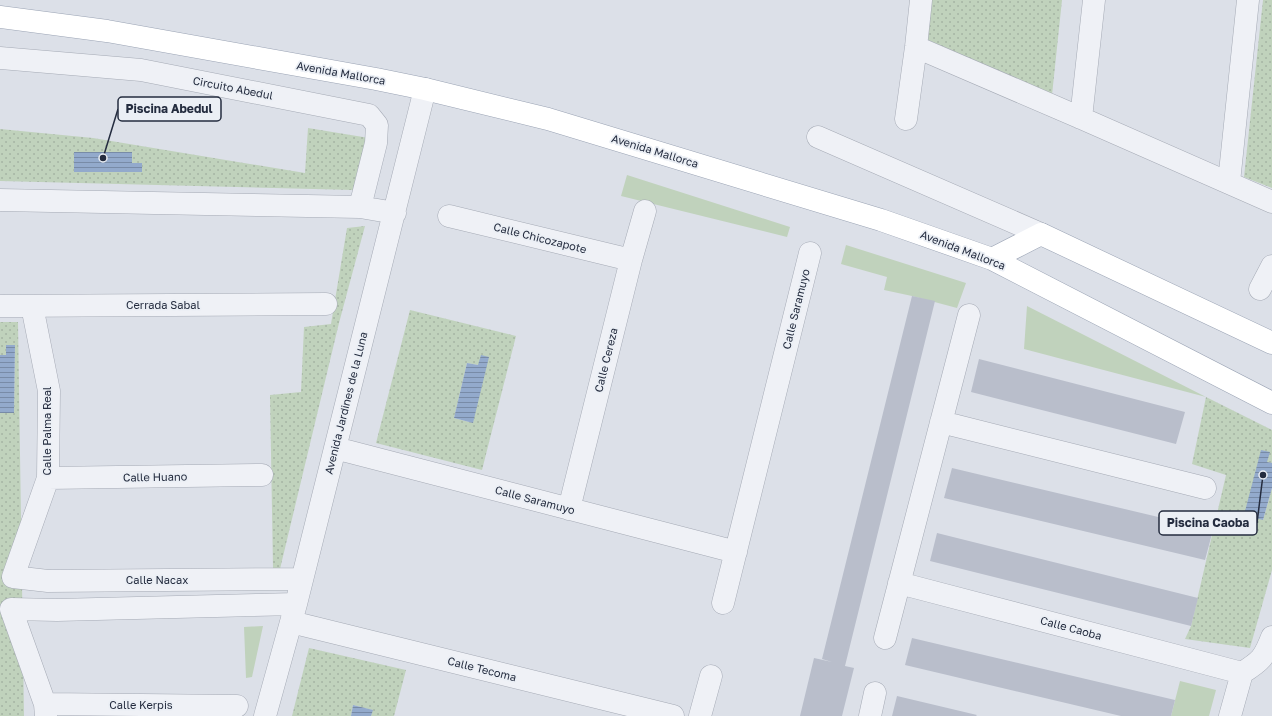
<svg xmlns="http://www.w3.org/2000/svg" width="1272" height="716" viewBox="0 0 1272 716" font-family="'Golos Text',sans-serif">
<style>
.park{fill:url(#park-dots);fill-rule:evenodd}
.garden{fill:#c0d2bc}
.water{fill:url(#water-rules)}
.building{fill:#b9becb}
.lines{fill:none;stroke-linecap:round;stroke-linejoin:round}
.minor-casing{stroke:#a5aab5;stroke-width:23}
.major-casing{stroke:#9aa3b4;stroke-width:23}
.minor{stroke:#eff1f6;stroke-width:22}
.major{stroke:#fff;stroke-width:22}
.labels{text-anchor:middle;stroke-width:3.5;stroke-linejoin:round;paint-order:stroke}
.street-label{font-size:11px;fill:#242c3f;stroke:#ebeff5}
.leader{fill:none;stroke:#242c3f;stroke-width:1.5}
.callout-dot{fill:#242c3f;stroke:#ebeff5;stroke-width:1.5}
.callout{fill:#ebeff5;stroke:#242c3f;stroke-width:1.5}
.callout-label{font-size:12px;text-anchor:middle;font-weight:bold;fill:#242c3f}
</style>
<defs>
<pattern id="park-dots" width="8" height="8" patternUnits="userSpaceOnUse"><rect width="8" height="8" fill="#c0d2bc"/><path d="M2 2h.1M6 6h.1" fill="none" stroke="#a5b4a3" stroke-width="1.8" stroke-linecap="round"/></pattern>
<pattern id="water-rules" width="6" height="5" patternUnits="userSpaceOnUse"><rect width="6" height="5" fill="#93aacc"/><path d="M0 2.5h6" fill="none" stroke="#788ba7"/></pattern>
</defs>
<rect width="100%" height="100%" fill="#dce0e8"/>
<path class="park" d="M915 0H1062L1052 95 912 33Z
M1263 0H1272V188L1244 177Z
M308 128 369 138 353 190 0 181V129L93 138 305 173ZM132 152V163L74 171Z
M365 226 339 323 280 569 273 568 270 395 301 392 304 327 331 324 347 228Z
M410 310 516 336 482 470 376 443ZM467 363 478 365 473 423 454 418Z
M0 322H18L24 716H0V413H14L15 346 6 355H0Z
M1206 397 1272 430V463L1267 462 1261 450 1263 520 1272 488V570L1250 648 1185 639 1191 626 1226 475 1192 464Z
M309 648 406 670 394 716H371L372 710 353 705 351 716H292Z"/>
<path class="garden" d="M627 175 790 227 787 237 621 196Z
M846 245 966 283 957 308 912 296 884 290 887 277 841 264Z
M1027 306 1206 397 1024 349Z
M263 626 252 677 246 678 244 627Z
M1180 681 1216 690 1209 716H1171Z"/>
<path class="water" d="M74 152H132V163H142V172H74Z
M6 345H15L14 413H0V355H6Z
M481 355 489 357 473 423 454 418 467 363 478 365Z
M1261 450 1270 452 1267 462 1272 463V488L1263 520 1244 515Z
M353 705 373 710 371 716H351Z"/>
<path class="building" d="M912 296 935 301 845 666 854 668 842 716H800L814 658 832 662 822 659Z
M979 359 1185 412 1176 444 971 392Z
M952 468 1213 530 1205 560 944 498Z
M937 533 1198 598 1191 626 930 561Z
M912 638 1175 700 1171 716H1121L905 665Z
M897 696 977 715 976 716H892Z"/>
<g class="lines">
<g class="minor-casing">
<path id="minor" d="M916 47 1081 118 1272 202
M0 58 141 70 369 115 377 125 376 143 360 207
M1081 118 1094 0
M906 119 916 47 921 0
M818 137 1041 234
M1229 182 1248 0
M0 200 360 207 395 213
M449 216 631 260
M1260 289 1272 266
M0 306 326 304
M32 306 49 391 48 478 13 577 48 581 301 579
M941 422 1205 488
M335 448 736 552
M48 478 262 475
M569 509 631 260 645 211
M899 583 1242 673
M723 603 810 253
M291 622 673 716
M885 638 969 315
M1242 673C1261 661 1264 658 1272 637
M45 704 237 706
M46 716 45 704 11 609 57 610 296 604
M265 716 296 604 425 89
M700 716 711 676
M870 716 875 693
M1230 716 1242 673"/>
</g>
<g class="major-casing">
<path id="major" d="M0 17 107 31 376 79 425 89 548 119 881 220 992 259 1272 403
M992 259 1041 234 1272 343"/>
</g>
<use href="#minor" class="minor"/>
<use href="#major" class="major"/>
</g>
<g class="labels">
<g class="street-label">
<text transform="translate(341 73) rotate(10)" y="4">Avenida Mallorca</text>
<text transform="translate(233 88) rotate(11)" y="4">Circuito Abedul</text>
<text transform="translate(655 151) rotate(17)" y="4">Avenida Mallorca</text>
<text transform="translate(540 238) rotate(14)" y="4">Calle Chicozapote</text>
<text transform="translate(963 250) rotate(21)" y="4">Avenida Mallorca</text>
<text x="163" y="309">Cerrada Sabal</text>
<text transform="translate(796 309) rotate(-76)" y="4">Calle Saramuyo</text>
<text transform="translate(606 360) rotate(-76)" y="4">Calle Cereza</text>
<text transform="translate(346 403) rotate(-76)" y="4">Avenida Jardines de la Luna</text>
<text transform="translate(47 431) rotate(-90)" y="4">Calle Palma Real</text>
<text transform="translate(155 477) rotate(-1)" y="4">Calle Huano</text>
<text transform="translate(535 500) rotate(15)" y="4">Calle Saramuyo</text>
<text x="157" y="584">Calle Nacax</text>
<text transform="translate(1071 628) rotate(15)" y="4">Calle Caoba</text>
<text transform="translate(482 669) rotate(14)" y="4">Calle Tecoma</text>
<text x="141" y="709">Calle Kerpis</text>
</g>
</g>
<path class="leader" d="M103 158L118 109M1263 475L1257 523"/>
<g class="callout-dot">
<circle cx="103" cy="158" r="4"/>
<circle cx="1263" cy="475" r="4"/>
</g>
<g class="callout">
<rect x="118" y="97" width="103" height="24" rx="4"/>
<rect x="1159" y="511" width="98" height="24" rx="4"/>
</g>
<g class="callout-label">
<text x="169" y="113">Piscina Abedul</text>
<text x="1208" y="527">Piscina Caoba</text>
</g>
</svg>
